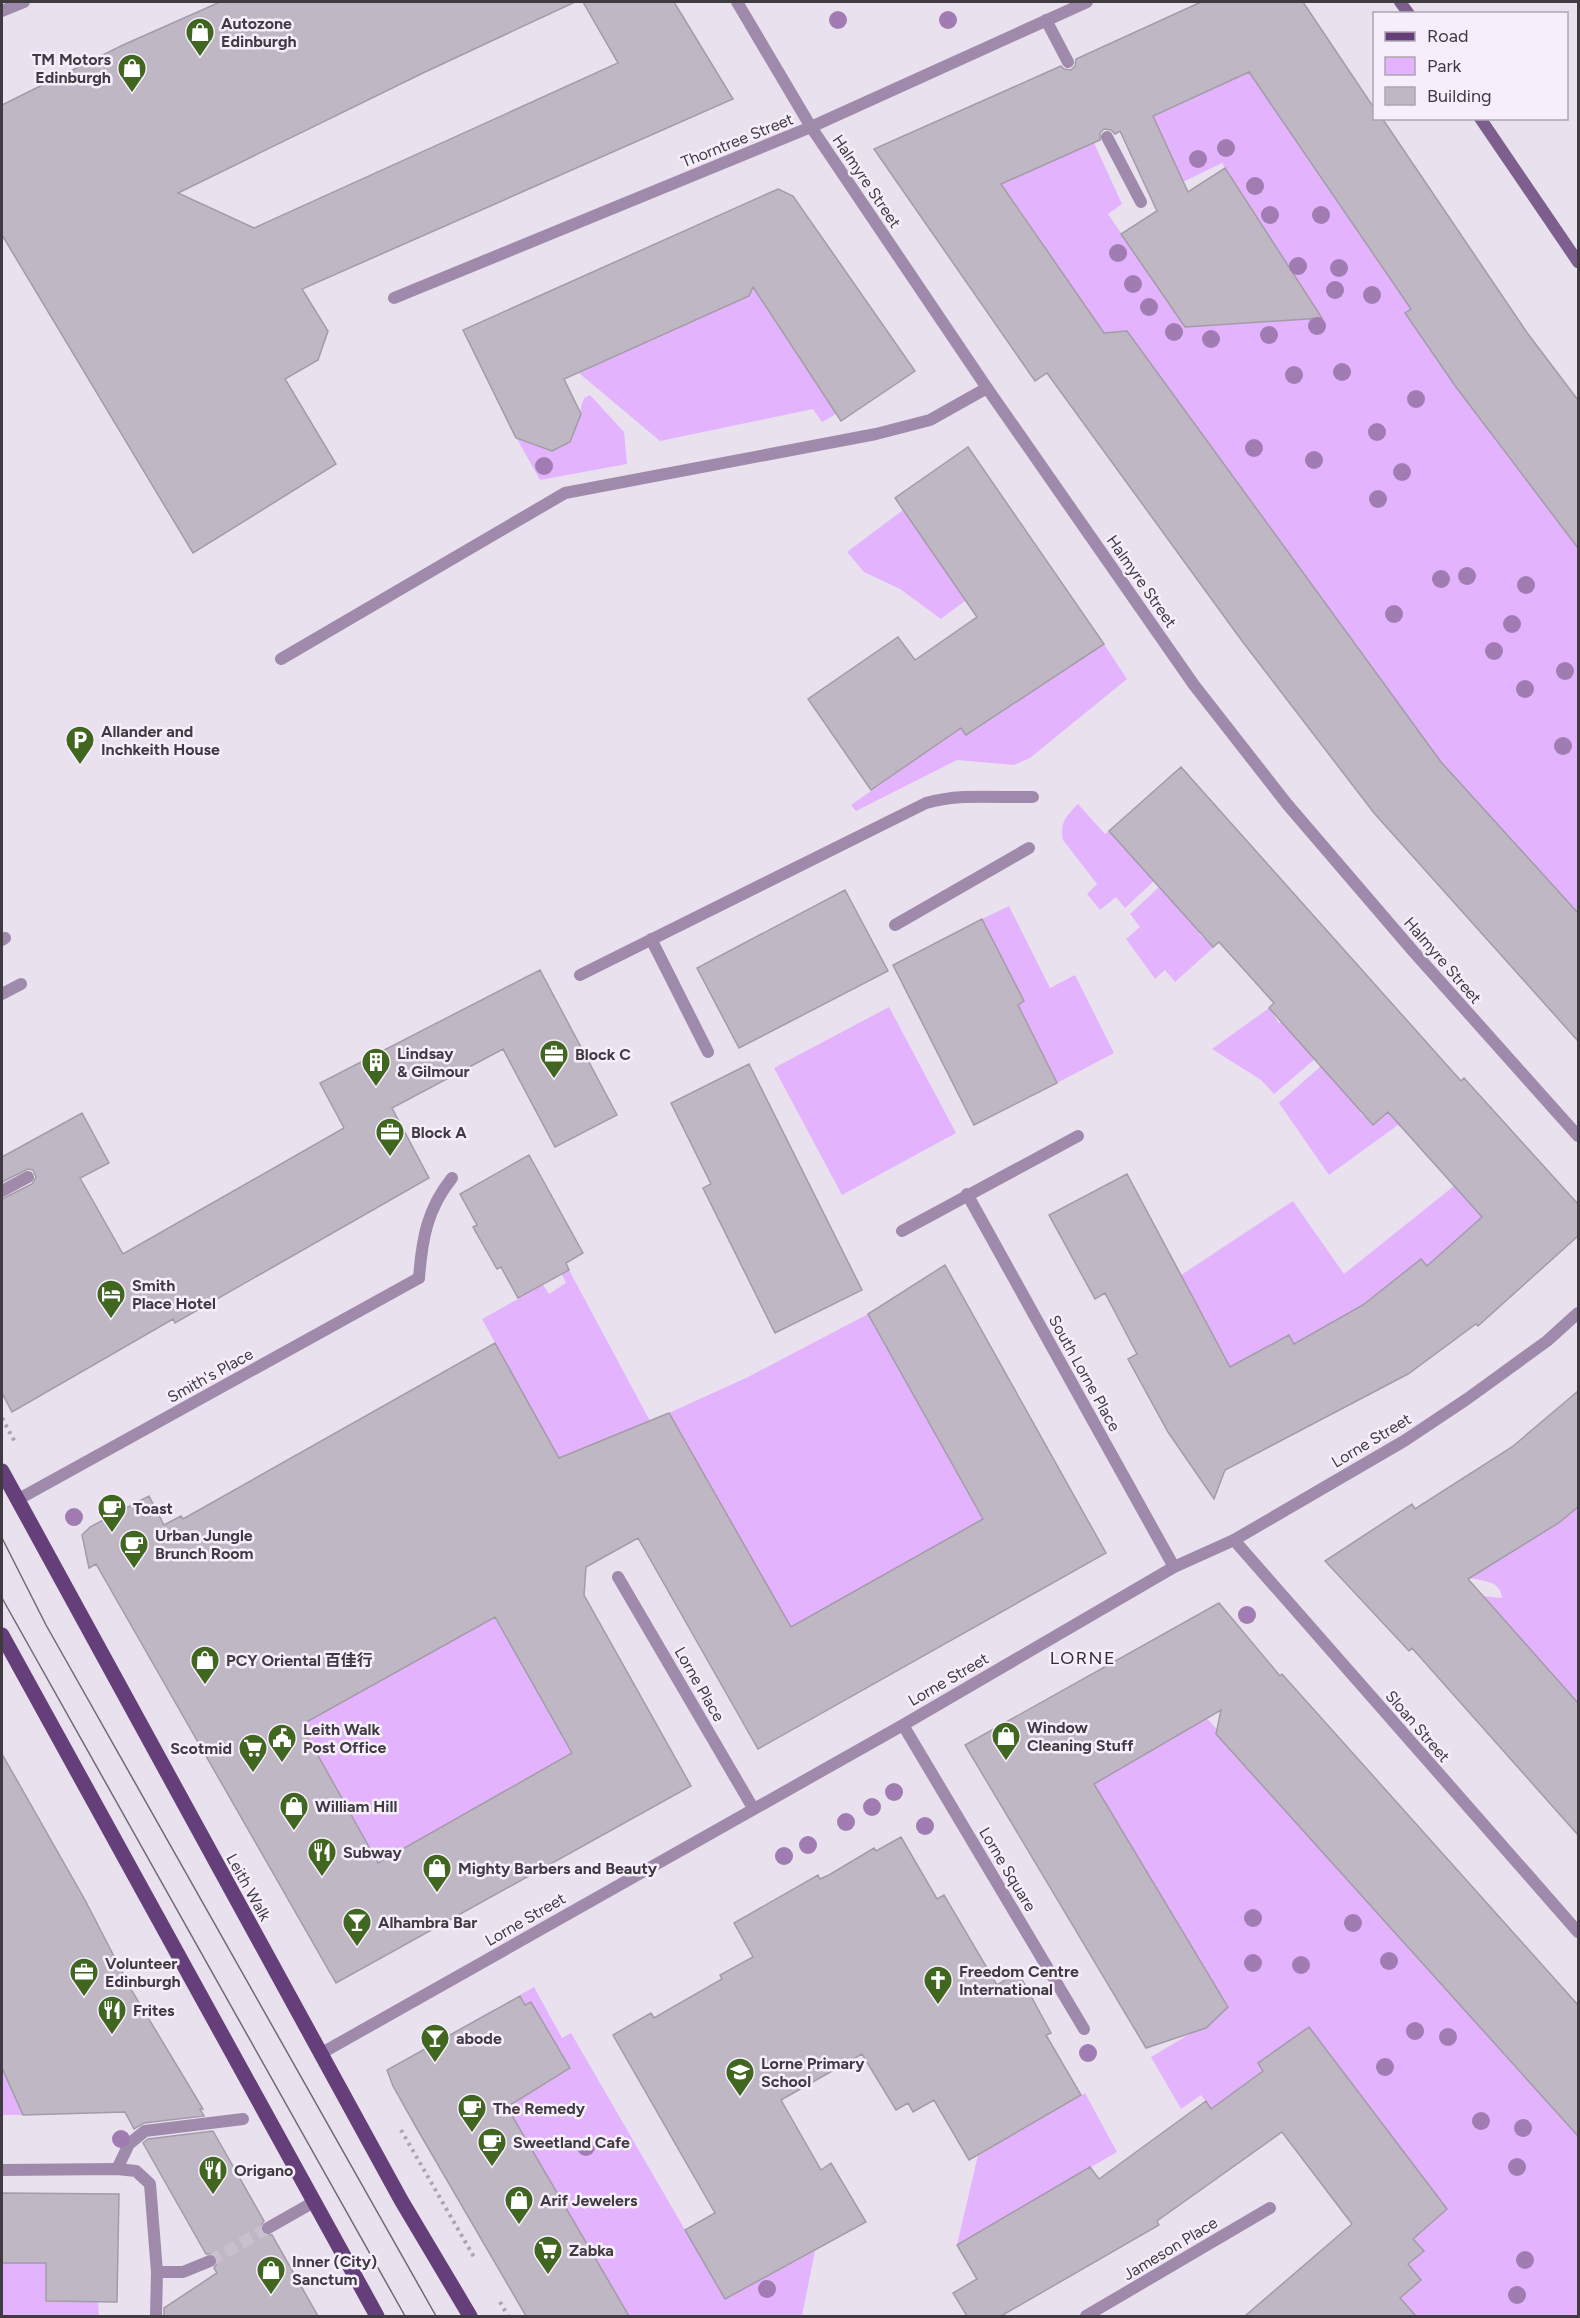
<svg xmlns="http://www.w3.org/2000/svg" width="1580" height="2318" viewBox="0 0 1580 2318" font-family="Figtree,'Noto Sans SC',sans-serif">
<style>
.green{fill:#e3b4fd}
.building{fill:#c0b7c5;stroke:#a39ba8;stroke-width:1.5;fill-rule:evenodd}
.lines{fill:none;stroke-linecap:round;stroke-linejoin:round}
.street-tunnel{stroke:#c8c0cc;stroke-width:12;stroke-dasharray:12 6;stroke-linecap:butt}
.path{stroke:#aca5b0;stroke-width:4;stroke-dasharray:3 4.5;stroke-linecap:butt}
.lane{stroke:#9f8aab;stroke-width:12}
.street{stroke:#9f8aab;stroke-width:12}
.secondary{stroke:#7d5f8e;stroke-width:12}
.primary{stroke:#653f79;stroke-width:15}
.tram{stroke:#706a73;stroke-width:1.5}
.tree{fill:#a17cb3}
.labels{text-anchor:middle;stroke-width:5;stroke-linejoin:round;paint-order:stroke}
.poi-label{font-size:16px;font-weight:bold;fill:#3f3b41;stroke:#f7eefc;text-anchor:start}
.street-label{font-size:16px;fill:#3f3b41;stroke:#f7eefc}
.neighbourhood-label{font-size:18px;letter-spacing:1.5px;fill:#322b36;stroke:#f7eefc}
</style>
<rect width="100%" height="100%" fill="#eae1ef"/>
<path class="green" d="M1247 68 1411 309 1406 313 1456 387 1578 547V913L1441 762 1128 332 1104 333 1002 184 1094 143 1122 204 1108 214 1185 327 1321 318 1222 163 1183 182 1153 116Z
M759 284 767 298 762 302 836 414 822 422 813 409 660 441 579 373Z
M590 395 624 432 627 464 540 480 517 439 552 451 570 442 584 398Z
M903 510 966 600 941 619 900 589 864 572 847 552Z
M1104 644 1127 679 1030 758 1014 765 957 760 856 811 851 805 961 728 967 735Z
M1078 804 1105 834 1109 831 1154 881 1125 908 1116 897 1100 910 1087 894 1097 884 1063 840C1059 823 1067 815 1078 804Z
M1159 887 1200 933 1199 934 1214 947 1175 982 1165 970 1155 979 1126 939 1140 927 1130 914Z
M1009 906 1050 988 1075 975 1114 1053 1057 1083 1018 1005 1023 1001 982 919Z
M889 1007 956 1133 842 1195 774 1068Z
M1269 1008 1279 1023 1281 1022 1315 1059 1274 1094 1261 1080 1212 1049Z
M1444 1062 1461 1081 1405 1131 1398 1125 1329 1175 1279 1103 1321 1066 1361 1111 1360 1113 1374 1125Z
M1454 1186 1482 1217 1427 1266 1421 1259 1363 1305 1294 1344 1289 1335 1230 1367 1181 1275 1293 1201 1344 1274Z
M569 1270 650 1421 564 1455 417 1524 534 1414 482 1319 543 1285 549 1294 566 1283 562 1274Z
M868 1314 963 1484 996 1512 779 1634 773 1595 669 1413 748 1377Z
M1578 1507V1703L1483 1596 1502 1598C1501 1581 1484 1581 1469 1578L1564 1519Z
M495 1617 573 1752 368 1868 301 1725Z
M1205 1716 1578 2136V2316H1388L1404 2303 1400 2298 1421 2280 1408 2264 1423 2251 1413 2239 1447 2209 1309 2027 1259 2063 1263 2071 1211 2109 1201 2095 1181 2109 1151 2057 1193 2032 1206 2028 1228 2007 1093 1785 1197 1724Z
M534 1987 562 2038 571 2033 725 2299 815 2251 802 2316H629L461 2028 495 2009 542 2086 571 2068 555 2042 552 2045 531 2002 525 2005 520 1995Z
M2 2068 23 2115H2Z
M1085 2093 1117 2152 957 2245 978 2155Z
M2 2263H46V2301L98 2302 99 2316H2Z"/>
<path class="building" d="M220 2H575L423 73 178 193 254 228 618 63 583 2H674L733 99 302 289 328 331 318 360 285 379 336 464 193 553 2 235V105L123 45Z
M1201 2H1303L1374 108V118H1382L1528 334 1578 400V548L1456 387 1405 313 1411 309 1249 72 1153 116 1188 192 1225 168 1322 318 1185 327 1121 234 1157 211 1120 131 1115 134 1111 130 1104 129 1100 133V140L1001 184 1104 333 1127 331 1441 762 1578 913V1041L1374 813 1242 641 1047 373 1035 381 874 149 1061 66 1064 69 1071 70 1075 66 1076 59Z
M778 189 793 196 915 371 841 421 753 287 749 296 564 379 581 414 570 442 552 451 516 438 463 330Z
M968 447 1104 644 966 735 961 728 871 790 808 699 898 637 915 660 977 617 895 498Z
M1181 767 1461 1081 1464 1078 1578 1204V1236L1478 1326 1476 1324 1408 1374 1225 1470 1214 1499 1168 1432 1128 1359 1137 1354 1105 1293 1095 1299 1049 1215 1127 1174 1230 1367 1289 1335 1294 1344 1363 1305 1421 1259 1427 1266 1482 1217 1388 1112 1373 1125 1269 1008 1274 1003 1247 973 1219 942 1213 947 1109 831Z
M845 890 888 971 739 1048 697 968Z
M982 919 1024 1001 1018 1005 1057 1083 974 1125 893 965Z
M540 970 617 1115 555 1147 503 1049 392 1108 429 1178 175 1323 173 1319 12 1412 2 1393V1199L32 1184 36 1177 33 1170 28 1169 2 1182V1157L82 1113 109 1163 80 1178 123 1254 344 1128 320 1083Z
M749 1064 862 1290 775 1333 703 1188 711 1184 671 1103Z
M529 1155 583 1253 566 1263 569 1270 518 1298 501 1267 497 1269 473 1227 477 1225 460 1194Z
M945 1265 1106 1553 758 1749 638 1538 586 1567 584 1595 691 1786 336 1983 96 1564 89 1568 82 1535 90 1527 149 1496 164 1525 181 1516 183 1519 495 1343 559 1458 669 1413 791 1627 983 1519 868 1314ZM495 1617 572 1753 378 1863 301 1725Z
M1578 1391V1507L1560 1522 1468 1579 1578 1703V1835L1412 1648 1409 1651 1325 1561 1412 1504 1415 1509 1512 1447Z
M1219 1603 1280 1676 1282 1674 1578 2005V2136L1216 1734 1221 1710 1094 1784 1228 2007 1206 2028 1146 2048 965 1745Z
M2 1754 85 1900 132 1991 203 2109H200L204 2116 144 2123 134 2129 125 2112 23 2115 2 2068Z
M901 1837 937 1899 944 1895 997 1985 1018 1972 1051 2033 1046 2035 1081 2095 969 2160 934 2100 913 2112 908 2103 896 2110 862 2054 781 2100 821 2170 831 2163 866 2222 725 2299 685 2230 715 2213 613 2035 651 2013 654 2018 722 1979 720 1975 753 1957 734 1923 818 1875 820 1879 829 1875 874 1848 876 1851Z
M520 1996 525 2005 531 2002 570 2068 507 2107 629 2316H526L416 2127 393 2086 387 2070Z
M1309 2027 1447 2209 1413 2239 1424 2251 1408 2264 1421 2280 1400 2298 1416 2316H1245L1352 2224 1282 2132 1157 2221 1159 2225 1001 2316H967L953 2293 977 2279 957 2245 1090 2167 1099 2179 1206 2101 1211 2109 1263 2071 1258 2063Z
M213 2131 264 2221 260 2227 261 2233 272 2235 318 2316H164V2308L217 2273 214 2268 218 2262 215 2254H206L143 2143 148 2139Z
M2 2193 119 2194 117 2302 46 2301V2263H2Z"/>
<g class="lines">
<path class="street-tunnel" d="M210 2261 268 2228"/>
<path class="path" d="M2 1418 16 1444
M401 2130 474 2257
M500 2302 508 2316"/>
<path class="lane" d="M1046 20 1068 62
M1107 137 1141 202
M281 659 565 493 876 434 930 420 987 388
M895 925 1029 848
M651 939 708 1052
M2 940 5 938
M580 975 926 803C961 793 997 798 1033 797
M2 994 21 984
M2 1191 28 1177
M419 1278C422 1239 427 1209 452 1178
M117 2169 129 2144 145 2131 243 2119"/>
<path class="street" d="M737 2 811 127 987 388 1194 685 1287 804 1413 951 1578 1136
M2 11 24 2
M394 298 811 127 1087 2
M967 1194 1174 1567
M902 1231 1078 1136
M17 1500 419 1278
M1234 1540 1578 1932
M618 1577 753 1808
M903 1725 1084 2029
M320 2054 903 1725 1174 1567 1234 1540 1404 1441 1467 1399 1547 1341 1578 1313
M2 2170 117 2169 136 2171 150 2184 157 2272 156 2316
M268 2228 312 2203
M157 2272H183L210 2261
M1086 2316 1270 2208"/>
<path class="secondary" d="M1400 2 1409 14
M1480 118 1578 262"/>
<path class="primary" d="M2 1471 401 2200 470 2316
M2 1635 377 2316"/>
<path class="tram" d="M2 1538 46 1625 436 2316
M2 1598 405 2316"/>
</g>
<g class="tree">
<circle cx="838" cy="20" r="9"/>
<circle cx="948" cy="20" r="9"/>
<circle cx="1226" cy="148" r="9"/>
<circle cx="1198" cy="159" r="9"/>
<circle cx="1255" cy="186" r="9"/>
<circle cx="1270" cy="215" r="9"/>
<circle cx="1321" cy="215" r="9"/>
<circle cx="1118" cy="253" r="9"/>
<circle cx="1298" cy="266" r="9"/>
<circle cx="1339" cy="268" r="9"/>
<circle cx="1133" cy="284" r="9"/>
<circle cx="1335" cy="290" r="9"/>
<circle cx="1372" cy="295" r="9"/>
<circle cx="1149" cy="307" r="9"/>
<circle cx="1317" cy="326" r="9"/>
<circle cx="1174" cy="332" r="9"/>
<circle cx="1269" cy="335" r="9"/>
<circle cx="1211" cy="339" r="9"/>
<circle cx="1342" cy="372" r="9"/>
<circle cx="1294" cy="375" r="9"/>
<circle cx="1416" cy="399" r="9"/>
<circle cx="1377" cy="432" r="9"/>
<circle cx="1254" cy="448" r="9"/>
<circle cx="1314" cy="460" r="9"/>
<circle cx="544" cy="466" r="9"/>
<circle cx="1402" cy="472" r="9"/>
<circle cx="1378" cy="499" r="9"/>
<circle cx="1467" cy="576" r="9"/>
<circle cx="1441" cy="579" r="9"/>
<circle cx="1526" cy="585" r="9"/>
<circle cx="1394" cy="614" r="9"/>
<circle cx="1512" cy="624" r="9"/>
<circle cx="1494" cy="651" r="9"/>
<circle cx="1565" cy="671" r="9"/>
<circle cx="1525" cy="689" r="9"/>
<circle cx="1563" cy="746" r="9"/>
<circle cx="74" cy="1517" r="9"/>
<circle cx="1247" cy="1615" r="9"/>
<circle cx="894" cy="1792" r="9"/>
<circle cx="872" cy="1807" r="9"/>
<circle cx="846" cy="1822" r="9"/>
<circle cx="925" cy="1826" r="9"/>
<circle cx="808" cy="1845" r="9"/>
<circle cx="784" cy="1856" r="9"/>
<circle cx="1253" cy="1918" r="9"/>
<circle cx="1353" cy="1923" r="9"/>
<circle cx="1389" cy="1961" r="9"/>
<circle cx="1253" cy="1963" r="9"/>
<circle cx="1301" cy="1965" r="9"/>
<circle cx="1415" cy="2031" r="9"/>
<circle cx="1448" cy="2037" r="9"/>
<circle cx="1088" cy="2053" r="9"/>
<circle cx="1385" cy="2067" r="9"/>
<circle cx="1481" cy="2121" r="9"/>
<circle cx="1523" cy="2128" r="9"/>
<circle cx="121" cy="2139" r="9"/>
<circle cx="586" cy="2147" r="9"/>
<circle cx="1517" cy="2167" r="9"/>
<circle cx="1525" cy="2260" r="9"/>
<circle cx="767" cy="2289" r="9"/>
<circle cx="1517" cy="2295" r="9"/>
</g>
<defs>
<g id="shop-pin" transform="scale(1.5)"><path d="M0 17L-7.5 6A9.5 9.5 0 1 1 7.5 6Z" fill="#406620" stroke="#f7eefc"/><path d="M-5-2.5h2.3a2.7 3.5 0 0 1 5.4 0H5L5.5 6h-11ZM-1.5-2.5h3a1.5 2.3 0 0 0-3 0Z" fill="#fff"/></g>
<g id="parking-pin" transform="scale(1.5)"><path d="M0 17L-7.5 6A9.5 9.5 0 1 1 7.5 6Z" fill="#406620" stroke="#f7eefc"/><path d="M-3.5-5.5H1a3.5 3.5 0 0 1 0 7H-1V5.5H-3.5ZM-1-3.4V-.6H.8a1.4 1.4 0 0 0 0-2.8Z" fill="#fff"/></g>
<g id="office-pin" transform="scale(1.5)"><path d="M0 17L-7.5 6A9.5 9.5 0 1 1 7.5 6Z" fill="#406620" stroke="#f7eefc"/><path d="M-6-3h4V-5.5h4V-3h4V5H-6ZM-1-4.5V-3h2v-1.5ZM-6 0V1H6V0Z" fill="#fff"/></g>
<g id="building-pin" transform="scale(1.5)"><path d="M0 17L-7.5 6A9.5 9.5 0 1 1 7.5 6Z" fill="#406620" stroke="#f7eefc"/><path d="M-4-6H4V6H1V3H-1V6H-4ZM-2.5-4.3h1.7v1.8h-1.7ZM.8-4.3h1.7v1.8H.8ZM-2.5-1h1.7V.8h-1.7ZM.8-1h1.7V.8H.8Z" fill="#fff"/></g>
<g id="hotel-pin" transform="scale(1.5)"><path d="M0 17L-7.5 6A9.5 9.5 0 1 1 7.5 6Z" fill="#406620" stroke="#f7eefc"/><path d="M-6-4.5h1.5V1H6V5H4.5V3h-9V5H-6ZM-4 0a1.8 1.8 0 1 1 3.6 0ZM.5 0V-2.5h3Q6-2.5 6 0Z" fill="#fff"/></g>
<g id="cafe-pin" transform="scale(1.5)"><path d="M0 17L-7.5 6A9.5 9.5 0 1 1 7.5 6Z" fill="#406620" stroke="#f7eefc"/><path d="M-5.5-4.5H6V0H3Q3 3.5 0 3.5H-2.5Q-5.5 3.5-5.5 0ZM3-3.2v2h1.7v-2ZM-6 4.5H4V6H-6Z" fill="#fff"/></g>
<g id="civic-pin" transform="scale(1.5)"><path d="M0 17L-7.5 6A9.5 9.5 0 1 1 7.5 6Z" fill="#406620" stroke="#f7eefc"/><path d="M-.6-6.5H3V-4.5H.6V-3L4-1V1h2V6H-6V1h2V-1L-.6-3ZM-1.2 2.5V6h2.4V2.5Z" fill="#fff"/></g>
<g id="supermarket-pin" transform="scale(1.5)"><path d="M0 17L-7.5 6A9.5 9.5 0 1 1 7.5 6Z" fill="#406620" stroke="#f7eefc"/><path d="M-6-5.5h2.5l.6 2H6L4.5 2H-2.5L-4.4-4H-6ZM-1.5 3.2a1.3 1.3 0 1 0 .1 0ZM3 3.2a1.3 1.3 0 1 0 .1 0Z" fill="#fff"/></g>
<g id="restaurant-pin" transform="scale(1.5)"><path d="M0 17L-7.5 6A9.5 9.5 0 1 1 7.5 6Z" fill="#406620" stroke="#f7eefc"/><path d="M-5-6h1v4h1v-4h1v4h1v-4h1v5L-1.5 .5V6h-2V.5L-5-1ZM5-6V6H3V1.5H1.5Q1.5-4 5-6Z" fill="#fff"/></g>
<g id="bar-pin" transform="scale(1.5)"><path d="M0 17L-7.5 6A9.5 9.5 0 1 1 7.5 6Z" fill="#406620" stroke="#f7eefc"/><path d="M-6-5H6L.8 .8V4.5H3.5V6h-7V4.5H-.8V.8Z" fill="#fff"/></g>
<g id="church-pin" transform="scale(1.5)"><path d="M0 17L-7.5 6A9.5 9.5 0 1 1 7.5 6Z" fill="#406620" stroke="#f7eefc"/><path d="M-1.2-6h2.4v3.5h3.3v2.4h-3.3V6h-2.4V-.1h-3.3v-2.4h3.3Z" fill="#fff"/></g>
<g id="school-pin" transform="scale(1.5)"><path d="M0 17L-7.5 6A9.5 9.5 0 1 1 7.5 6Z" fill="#406620" stroke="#f7eefc"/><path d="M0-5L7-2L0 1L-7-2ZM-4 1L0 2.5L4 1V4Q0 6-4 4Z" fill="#fff"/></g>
</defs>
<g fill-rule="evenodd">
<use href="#shop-pin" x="200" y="32"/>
<use href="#shop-pin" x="132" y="68"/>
<use href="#parking-pin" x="80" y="740"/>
<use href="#office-pin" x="554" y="1054"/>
<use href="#building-pin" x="376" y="1062"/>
<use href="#office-pin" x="390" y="1132"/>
<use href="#hotel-pin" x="111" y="1294"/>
<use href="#cafe-pin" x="112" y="1508"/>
<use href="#cafe-pin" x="134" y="1544"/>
<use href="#shop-pin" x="205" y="1660"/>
<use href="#shop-pin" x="1006" y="1736"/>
<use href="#civic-pin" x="282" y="1738"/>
<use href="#supermarket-pin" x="253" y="1748"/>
<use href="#shop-pin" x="294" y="1806"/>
<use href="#restaurant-pin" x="322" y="1852"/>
<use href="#shop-pin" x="437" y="1868"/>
<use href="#bar-pin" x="357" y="1922"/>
<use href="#office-pin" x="84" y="1972"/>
<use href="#church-pin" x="938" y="1980"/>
<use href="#restaurant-pin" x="112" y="2010"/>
<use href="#bar-pin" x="435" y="2038"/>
<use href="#school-pin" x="740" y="2072"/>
<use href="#cafe-pin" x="472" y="2108"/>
<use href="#cafe-pin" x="492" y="2142"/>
<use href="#restaurant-pin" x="213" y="2170"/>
<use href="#shop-pin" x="519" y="2200"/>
<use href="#supermarket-pin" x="548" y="2250"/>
<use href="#shop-pin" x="271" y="2270"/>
</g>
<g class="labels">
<g class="poi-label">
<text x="221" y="29">Autozone<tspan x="221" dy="18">Edinburgh</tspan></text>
<text x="111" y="65" text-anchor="end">TM Motors<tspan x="111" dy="18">Edinburgh</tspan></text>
<text x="101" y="737">Allander and<tspan x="101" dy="18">Inchkeith House</tspan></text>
<text x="397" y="1059">Lindsay<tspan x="397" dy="18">&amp; Gilmour</tspan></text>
<text x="575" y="1060">Block C</text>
<text x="411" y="1138">Block A</text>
<text x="132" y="1291">Smith<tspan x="132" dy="18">Place Hotel</tspan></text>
<text x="133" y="1514">Toast</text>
<text x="155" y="1541">Urban Jungle<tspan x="155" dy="18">Brunch Room</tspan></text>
<text x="226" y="1666">PCY Oriental 百佳行</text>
<text x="1027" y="1733">Window<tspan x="1027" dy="18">Cleaning Stuff</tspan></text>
<text x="303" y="1735">Leith Walk<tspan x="303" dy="18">Post Office</tspan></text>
<text x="232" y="1754" text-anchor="end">Scotmid</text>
<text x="315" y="1812">William Hill</text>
<text x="343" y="1858">Subway</text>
<text x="458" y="1874">Mighty Barbers and Beauty</text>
<text x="378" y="1928">Alhambra Bar</text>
<text x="105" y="1969">Volunteer<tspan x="105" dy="18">Edinburgh</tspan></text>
<text x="959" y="1977">Freedom Centre<tspan x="959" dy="18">International</tspan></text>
<text x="133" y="2016">Frites</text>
<text x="456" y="2044">abode</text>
<text x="761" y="2069">Lorne Primary<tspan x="761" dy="18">School</tspan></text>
<text x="493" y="2114">The Remedy</text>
<text x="513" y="2148">Sweetland Cafe</text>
<text x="234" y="2176">Origano</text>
<text x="540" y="2206">Arif Jewelers</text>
<text x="569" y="2256">Zabka</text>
<text x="292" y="2267">Inner (City)<tspan x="292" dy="18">Sanctum</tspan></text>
</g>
<g class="street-label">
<text transform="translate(737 140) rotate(-22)" y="6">Thorntree Street</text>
<text transform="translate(867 181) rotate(56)" y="6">Halmyre Street</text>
<text transform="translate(1142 581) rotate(55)" y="6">Halmyre Street</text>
<text transform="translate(1443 960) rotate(49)" y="6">Halmyre Street</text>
<text transform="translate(1085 1373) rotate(61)" y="6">South Lorne Place</text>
<text transform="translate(210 1375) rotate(-29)" y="6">Smith's Place</text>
<text transform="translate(1371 1440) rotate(-31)" y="6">Lorne Street</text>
<text transform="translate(948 1679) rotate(-30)" y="6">Lorne Street</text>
<text transform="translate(700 1684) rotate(60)" y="6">Lorne Place</text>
<text transform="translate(1418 1726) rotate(49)" y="6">Sloan Street</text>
<text transform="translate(1008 1869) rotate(59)" y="6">Lorne Square</text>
<text transform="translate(249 1887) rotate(61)" y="6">Leith Walk</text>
<text transform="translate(525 1919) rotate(-30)" y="6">Lorne Street</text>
<text transform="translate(1170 2248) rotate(-31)" y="6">Jameson Place</text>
</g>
<g class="neighbourhood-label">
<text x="1083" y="1664">LORNE</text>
</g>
</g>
<rect width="1580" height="2318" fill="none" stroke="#3f3b41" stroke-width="6"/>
<rect x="1373" y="12" width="195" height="108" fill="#f7eefc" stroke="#ada6b1" stroke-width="1.5"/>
<rect x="1385" y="32" width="30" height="9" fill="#653f79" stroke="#ada6b1" stroke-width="1.5"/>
<text x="1427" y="42" font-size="18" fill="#3f3b41">Road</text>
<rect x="1385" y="57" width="30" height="18" fill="#e3b4fd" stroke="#ada6b1" stroke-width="1.5"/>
<text x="1427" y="72" font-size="18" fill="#3f3b41">Park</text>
<rect x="1385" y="87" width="30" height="18" fill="#c0b7c5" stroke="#ada6b1" stroke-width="1.5"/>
<text x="1427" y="102" font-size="18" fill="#3f3b41">Building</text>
</svg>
